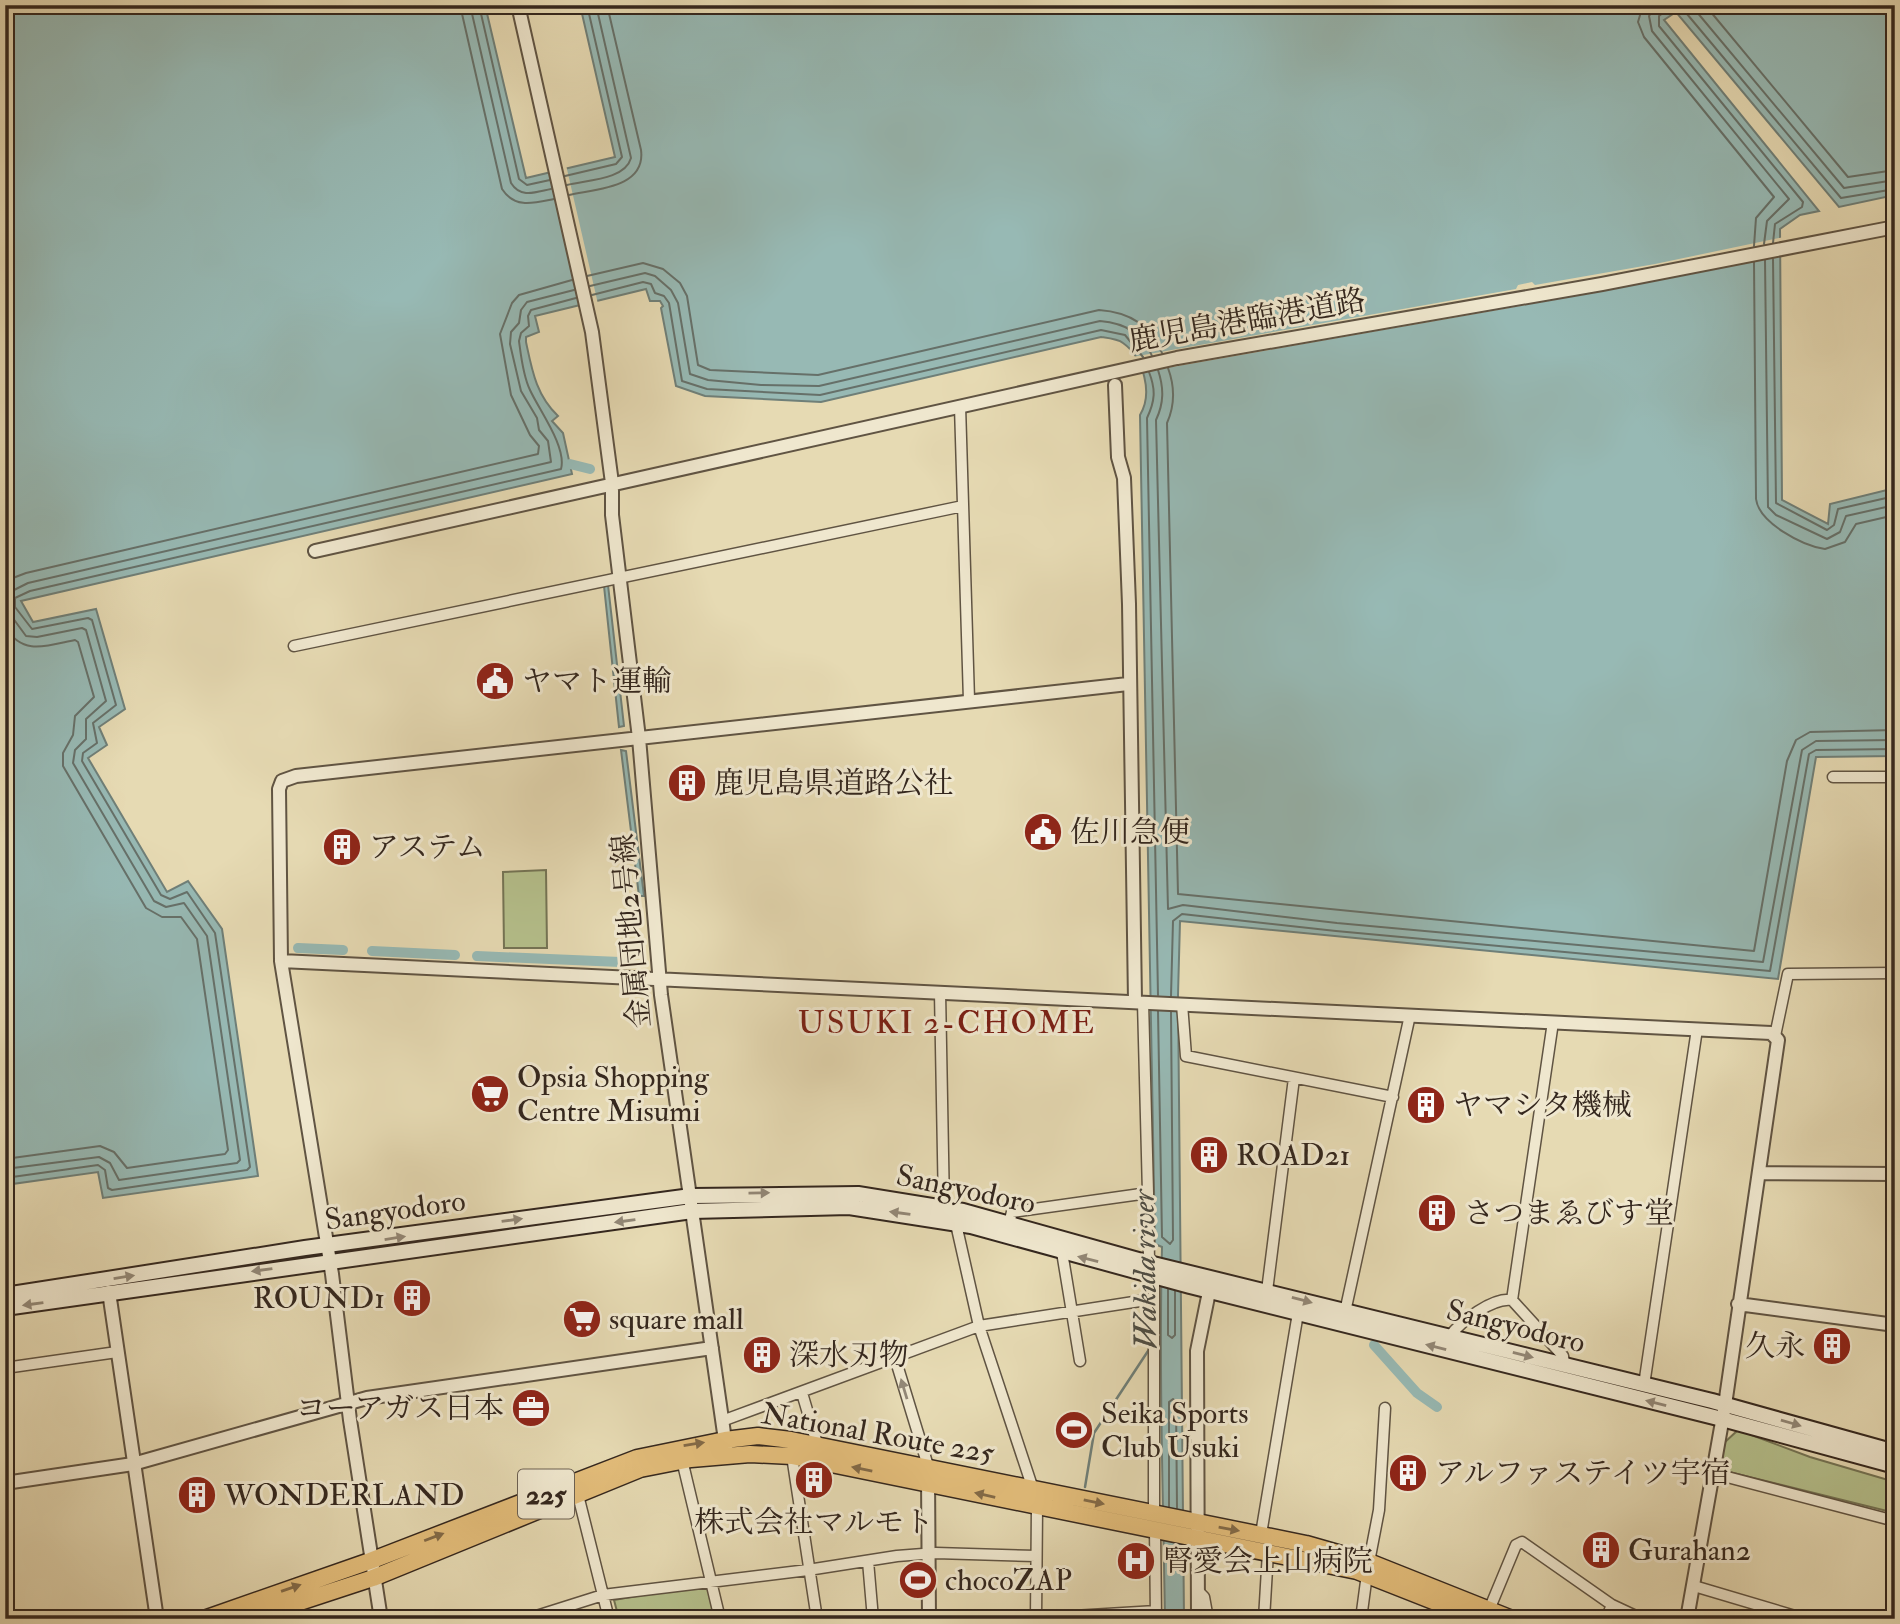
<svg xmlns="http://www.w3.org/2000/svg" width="1900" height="1624" viewBox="0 0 1900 1624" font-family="'IM FELL Double Pica','Noto Serif JP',serif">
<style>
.green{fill:#b5c08c;stroke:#747455;stroke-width:2}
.water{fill:#97b9b4;stroke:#6f7f78;stroke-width:2}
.pier{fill:#e6dab3}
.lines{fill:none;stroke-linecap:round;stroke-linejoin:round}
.shore{stroke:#667069;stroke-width:2}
.stream{stroke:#6f7f78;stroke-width:2.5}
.canal{stroke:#97b9b4;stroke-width:10}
.minor-casing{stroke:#605443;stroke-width:13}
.tertiary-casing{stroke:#605443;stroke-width:16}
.secondary-casing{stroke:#34271e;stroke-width:18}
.trunk-casing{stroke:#34271e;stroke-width:19}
.minor{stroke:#efe7ce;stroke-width:10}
.tertiary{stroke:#efe7ce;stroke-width:12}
.secondary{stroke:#efe7ce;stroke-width:14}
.trunk{stroke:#e3bd7a;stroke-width:16}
.oneway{fill:#928776}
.oneway2{fill:#836a47}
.labels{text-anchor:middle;stroke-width:6;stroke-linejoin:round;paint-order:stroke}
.shield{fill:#efe7ce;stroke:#6c6153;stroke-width:2}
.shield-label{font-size:28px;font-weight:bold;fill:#34271e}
.street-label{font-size:30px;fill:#34271e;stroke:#efe7ce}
.poi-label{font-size:30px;fill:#34271e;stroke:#efe7ce;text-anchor:start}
.neighbourhood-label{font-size:32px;letter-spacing:2px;fill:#7a1f14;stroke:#efe7ce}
.water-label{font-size:32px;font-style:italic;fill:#4d4c44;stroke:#efe7ce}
</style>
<rect width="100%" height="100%" fill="#e6dab3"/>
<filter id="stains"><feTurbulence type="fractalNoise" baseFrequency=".00286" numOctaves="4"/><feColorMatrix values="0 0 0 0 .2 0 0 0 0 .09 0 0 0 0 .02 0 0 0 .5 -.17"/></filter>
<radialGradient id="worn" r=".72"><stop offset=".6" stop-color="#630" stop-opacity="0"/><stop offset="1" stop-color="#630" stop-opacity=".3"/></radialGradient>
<path class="green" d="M546 870 547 948H504L503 872Z
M1738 1430 1810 1457 1895 1482V1513L1721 1470 1724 1443Z
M704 1584 708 1588 716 1619H619L614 1600Z"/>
<path class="water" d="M5 5H485L526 178 615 157 580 5H1895V195L1839 207 1676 12 1664 20 1819 211 1800 215 1780 229 1782 500 1828 524 1830 504 1895 488V756L1816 757 1778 979 1180 921 1178 995 1184 1619H1165C1163 1495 1159 1369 1162 1247L1155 1244 1140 415C1153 394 1144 358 1123 343 1118 339 1108 338 1101 337L821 402 705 396 676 386 661 308 663 306 660 301H650L646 289 535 316 539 332 526 337V342C532 370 536 395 558 416L552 421 563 433 572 474 21 601 33 622 96 609 125 709 99 727 107 745 88 758 167 892 188 881 222 929 258 1176 103 1198 98 1172 5 1185Z
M608 585 624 726 619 727 604 586Z
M621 750 626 751 644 896H639Z"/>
<path class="pier" d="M566 165 598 304 581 308 550 169Z
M1784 237V256L1600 292 1138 373 1132 357 1516 289 1518 285 1532 282 1535 285 1655 264Z"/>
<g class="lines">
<path class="shore" d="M460 5 502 189C515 209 534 203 554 199
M470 5 511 183C521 199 536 192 551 189
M479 5 519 179 527 185 550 180
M1643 5 1638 22 1644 37 1774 197 1756 218 1754 246
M1657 5 1649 16 1652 31 1789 199 1767 221 1764 244
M1691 5 1844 188 1895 180
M1705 5 1848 177 1895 170
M565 176 616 164 622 157 587 5
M567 185C586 180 625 180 631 158L596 5
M569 195C596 189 646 188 641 150L607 5
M1773 243 1775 224 1802 207 1803 202 1659 26V16L1672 6 1682 8 1841 198 1895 189
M1773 259 1776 503 1827 530 1834 525 1838 509 1895 496
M1765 260 1768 507 1776 515 1827 539 1840 532 1846 516 1895 505
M1754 262 1756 499C1759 523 1803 546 1825 549L1845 542 1856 524 1895 515
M587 276 643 263 663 269 680 283 687 296 698 365 710 370 818 375 1099 310C1129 312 1151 325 1162 353
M590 286 645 273 655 276 671 290 678 303 690 374 708 380 761 385 819 386 1100 321C1124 323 1143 332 1152 356
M592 295 643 282 651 284 655 293 664 296 669 303 682 381 707 389 820 395 1101 330 1125 335 1143 357
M1168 368C1175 387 1175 405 1167 423L1178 894 1754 951 1787 761 1796 740 1810 732 1895 730
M1158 370C1164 388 1164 403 1156 420L1168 909 1183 905 1337 923 1763 962 1802 750 1816 741 1895 740
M1149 372C1156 390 1155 401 1147 418L1158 995
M5 581 26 573 538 454 539 446 530 435 511 395 500 334 512 303 519 295 572 280
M5 627C23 656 46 646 75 640L78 642 94 697 75 716 73 735 63 753V766L146 908 162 917H181L197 939 228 1150 225 1154 127 1168 114 1152 100 1146 5 1159
M1171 996 1173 921 1182 914 1336 931 1770 971 1809 754 1816 750 1895 749
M1158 1011 1162 1237 1170 1244 1173 1240 1171 1012
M5 1169 99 1157 110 1163 119 1180 237 1163 240 1160 207 936 184 903 166 907 154 901 73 763 75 750 86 739V719L106 701 86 630 82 628 37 637 26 636 7 610 8 593 28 583 551 462 548 441 539 430 537 418 521 391 510 344 511 332 519 323 521 310 527 302 574 290
M5 1178 98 1165 105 1170 108 1188 112 1190 247 1170 250 1167 215 933 187 892 170 899 161 895 82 761 83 753 97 743 93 723 116 705 92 620 88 618 32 629 15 607V598L30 591 561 469C567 447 539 410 530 390 523 376 521 356 519 341L521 333 529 326 528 316 531 310 576 298
M1168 1289V1335L1172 1338 1175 1335V1291
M1169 1507V1402L1173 1399 1176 1402 1177 1508"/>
<path class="stream" d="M1085 1487 1094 1433 1150 1348"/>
<path class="canal" d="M570 464 590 469
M298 948 343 950
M372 951 455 955
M477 956 620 962
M1374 1345 1417 1393 1437 1407"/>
<g class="minor-casing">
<path id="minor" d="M960 406 969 700
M294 646 963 506
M1833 777H1895
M940 992 944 1208
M1182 1004 1186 1056 1393 1097
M1775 1036 1788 974 1895 973
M1891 1174 1895 1147
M1148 1193 1149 1263
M1009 1223 1012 1212 1148 1193 1143 1002
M956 1224 979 1326 1033 1489
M1062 1252 1080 1361
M1154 1276V1515
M1267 1291 1294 1078
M1512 1300 1553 1022
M1345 1312 1410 1015
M1449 1337C1461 1321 1493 1297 1512 1300L1563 1356 1564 1364
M895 1358 928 1466
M5 1368 117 1352
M1644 1385 1697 1029
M802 1393 818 1447
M722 1421 979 1326 1153 1299
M792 1456 817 1619
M682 1460 720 1619
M1712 1473 1895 1521
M578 1495 609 1619
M1155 1529 1156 1619
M1261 1534 1298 1313
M868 1561 873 1619
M1369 1562 1379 1510 1385 1408
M1694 1586 1805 1619
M1197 1590 1204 1597 1208 1619
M1489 1610 1516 1545 1522 1542 1612 1605 1642 1619
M527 1619 603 1595 808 1570 897 1556 936 1553 1036 1556
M1024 1619 1156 1611
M1036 1619 1037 1507
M1264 1619 1268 1552
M1361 1619 1367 1574
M1606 1619 1612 1605"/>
</g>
<g class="tertiary-casing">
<path id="tertiary" d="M518 5 592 332 612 483V515L639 738 661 995 726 1447
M1115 385 1118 457 1124 478 1129 604 1135 1001
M315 551 1177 358 1602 284 1895 227
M281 961 1771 1033 1778 1040 1725 1405 1687 1619
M1759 1173 1895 1174
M109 1292 157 1619
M1738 1304 1895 1325
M928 1476 929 1619
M5 1483 133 1464 367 1398 712 1348
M381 1619 350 1420 332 1274 281 961 279 789 282 781 296 776 1128 684
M1198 1619 1197 1351 1211 1282"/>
</g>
<g class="secondary-casing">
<path id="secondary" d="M5 1295 305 1248 691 1196 858 1194 963 1211 1149 1263 1712 1401 1895 1452
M5 1308 692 1211 849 1207 971 1226 1190 1286 1722 1419 1895 1466"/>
</g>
<g class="trunk-casing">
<path id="trunk" d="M204 1619 370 1561 637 1458 725 1440 758 1436 791 1440 1306 1544 1369 1562 1512 1619
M248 1619 373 1578 640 1469 691 1459 750 1454 792 1456 1357 1571 1479 1619"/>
</g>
<use href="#minor" class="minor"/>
<use href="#tertiary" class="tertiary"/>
<use href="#secondary" class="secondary"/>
<use href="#trunk" class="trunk"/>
</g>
<defs><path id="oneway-solid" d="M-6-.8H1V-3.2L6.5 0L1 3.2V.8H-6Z" transform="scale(1.75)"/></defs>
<g class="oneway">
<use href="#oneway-solid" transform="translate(759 1193) rotate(-1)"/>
<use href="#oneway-solid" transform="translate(900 1213) rotate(-172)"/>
<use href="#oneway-solid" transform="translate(512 1220) rotate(-8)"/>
<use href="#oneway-solid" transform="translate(625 1221) rotate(172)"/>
<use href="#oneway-solid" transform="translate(395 1238) rotate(-9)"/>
<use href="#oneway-solid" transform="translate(1088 1259) rotate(-166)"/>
<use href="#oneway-solid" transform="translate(262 1270) rotate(172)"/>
<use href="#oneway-solid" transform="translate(124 1277) rotate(-9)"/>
<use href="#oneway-solid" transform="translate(1302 1300) rotate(15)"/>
<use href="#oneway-solid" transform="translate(33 1304) rotate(172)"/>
<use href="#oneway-solid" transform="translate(1436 1347) rotate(-166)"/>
<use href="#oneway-solid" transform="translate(1523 1355) rotate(14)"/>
<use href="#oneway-solid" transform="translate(904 1389) rotate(-107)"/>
<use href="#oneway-solid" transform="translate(1656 1403) rotate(-166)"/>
<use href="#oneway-solid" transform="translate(1791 1423) rotate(16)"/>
</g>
<g class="oneway2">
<use href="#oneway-solid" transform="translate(694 1444) rotate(-9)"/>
<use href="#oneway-solid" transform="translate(862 1469) rotate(-169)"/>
<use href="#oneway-solid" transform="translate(985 1495) rotate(-167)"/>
<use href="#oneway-solid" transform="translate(1094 1502) rotate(12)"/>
<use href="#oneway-solid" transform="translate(1229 1529) rotate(10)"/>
<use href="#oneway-solid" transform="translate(434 1537) rotate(-21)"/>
<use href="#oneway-solid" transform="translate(291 1588) rotate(-19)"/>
</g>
<defs>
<g id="civic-disc" transform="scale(2.0125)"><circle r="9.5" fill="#8f2418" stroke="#efe7ce"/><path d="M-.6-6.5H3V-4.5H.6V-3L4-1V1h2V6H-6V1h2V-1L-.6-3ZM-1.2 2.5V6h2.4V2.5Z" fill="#fff"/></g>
<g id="building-disc" transform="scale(2.0125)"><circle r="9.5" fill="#8f2418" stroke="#efe7ce"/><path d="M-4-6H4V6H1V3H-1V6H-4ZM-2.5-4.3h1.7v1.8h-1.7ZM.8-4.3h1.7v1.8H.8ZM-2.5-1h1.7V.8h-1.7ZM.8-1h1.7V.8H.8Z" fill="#fff"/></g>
<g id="supermarket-disc" transform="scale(2.0125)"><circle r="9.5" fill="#8f2418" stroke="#efe7ce"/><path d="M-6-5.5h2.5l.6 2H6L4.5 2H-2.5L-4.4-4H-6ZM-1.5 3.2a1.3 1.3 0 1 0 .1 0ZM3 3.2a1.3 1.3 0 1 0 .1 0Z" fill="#fff"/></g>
<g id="office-disc" transform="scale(2.0125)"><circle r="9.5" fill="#8f2418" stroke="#efe7ce"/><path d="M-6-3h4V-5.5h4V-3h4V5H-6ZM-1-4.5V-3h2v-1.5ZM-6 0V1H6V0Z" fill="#fff"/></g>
<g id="stadium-disc" transform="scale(2.0125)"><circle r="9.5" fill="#8f2418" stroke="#efe7ce"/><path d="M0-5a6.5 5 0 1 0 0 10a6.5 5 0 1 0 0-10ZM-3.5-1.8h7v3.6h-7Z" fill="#fff"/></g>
<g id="hospital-disc" transform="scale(2.0125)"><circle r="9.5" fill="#8f2418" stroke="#efe7ce"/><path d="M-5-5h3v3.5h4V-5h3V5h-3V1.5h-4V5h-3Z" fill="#fff"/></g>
</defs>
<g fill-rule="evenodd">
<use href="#civic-disc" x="495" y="681"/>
<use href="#building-disc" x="687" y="783"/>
<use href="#civic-disc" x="1043" y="832"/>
<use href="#building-disc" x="342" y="847"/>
<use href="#supermarket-disc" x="490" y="1094"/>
<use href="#building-disc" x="1426" y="1105"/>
<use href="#building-disc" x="1209" y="1155"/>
<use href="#building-disc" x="1437" y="1213"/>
<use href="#building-disc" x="412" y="1298"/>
<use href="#supermarket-disc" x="582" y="1319"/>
<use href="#building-disc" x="1832" y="1346"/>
<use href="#building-disc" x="762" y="1355"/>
<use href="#office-disc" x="531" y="1408"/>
<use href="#stadium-disc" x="1074" y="1430"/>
<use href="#building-disc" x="1408" y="1473"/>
<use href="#building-disc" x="814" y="1480"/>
<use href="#building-disc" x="197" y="1495"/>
<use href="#building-disc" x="1601" y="1550"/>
<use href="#hospital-disc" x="1136" y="1561"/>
<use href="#stadium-disc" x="918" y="1580"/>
</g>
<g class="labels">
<rect class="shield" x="518" y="1469.5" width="56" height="49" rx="5"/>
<g class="shield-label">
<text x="546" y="1504">225</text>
</g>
<g class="street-label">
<text transform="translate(1247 320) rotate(-10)" y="10">鹿児島港臨港道路</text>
<text transform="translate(631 931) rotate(-95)" y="10">金属団地2号線</text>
<text transform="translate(966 1189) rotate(12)" y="10">Sangyodoro</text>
<text transform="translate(395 1210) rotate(-8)" y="10">Sangyodoro</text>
<text transform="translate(1516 1326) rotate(14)" y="10">Sangyodoro</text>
<text transform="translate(878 1433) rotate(10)" y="10">National Route 225</text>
</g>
<g class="poi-label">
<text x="522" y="691">ヤマト運輸</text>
<text x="714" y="793">鹿児島県道路公社</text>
<text x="1070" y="842">佐川急便</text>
<text x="369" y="857">アステム</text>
<text x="517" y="1087">Opsia Shopping<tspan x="517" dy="34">Centre Misumi</tspan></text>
<text x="1453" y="1115">ヤマシタ機械</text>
<text x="1236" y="1165">ROAD21</text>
<text x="1464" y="1223">さつまゑびす堂</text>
<text x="385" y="1308" text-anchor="end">ROUND1</text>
<text x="609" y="1329">square mall</text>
<text x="1805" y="1356" text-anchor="end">久永</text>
<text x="789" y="1365">深水刃物</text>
<text x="504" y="1418" text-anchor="end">コーアガス日本</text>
<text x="1101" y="1423">Seika Sports<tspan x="1101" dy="34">Club Usuki</tspan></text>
<text x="1435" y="1483">アルファステイツ宇宿</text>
<text x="224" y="1505">WONDERLAND</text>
<text x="814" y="1532" text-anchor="middle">株式会社マルモト</text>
<text x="1628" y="1560">Gurahan2</text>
<text x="1163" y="1571">腎愛会上山病院</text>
<text x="945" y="1590">chocoZAP</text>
</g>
<g class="neighbourhood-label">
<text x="947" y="1033">USUKI 2-CHOME</text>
</g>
<g class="water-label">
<text transform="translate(1144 1270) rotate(-91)" y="11">Wakida river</text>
</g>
</g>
<rect width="1900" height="1624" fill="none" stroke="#e6dab3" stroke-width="28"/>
<rect x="7" y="7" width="1886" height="1610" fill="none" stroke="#34271e" stroke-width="3.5"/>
<rect x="14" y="14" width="1872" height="1596" fill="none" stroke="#34271e" stroke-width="2"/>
<rect width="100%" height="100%" filter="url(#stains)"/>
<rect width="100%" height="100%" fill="url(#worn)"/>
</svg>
